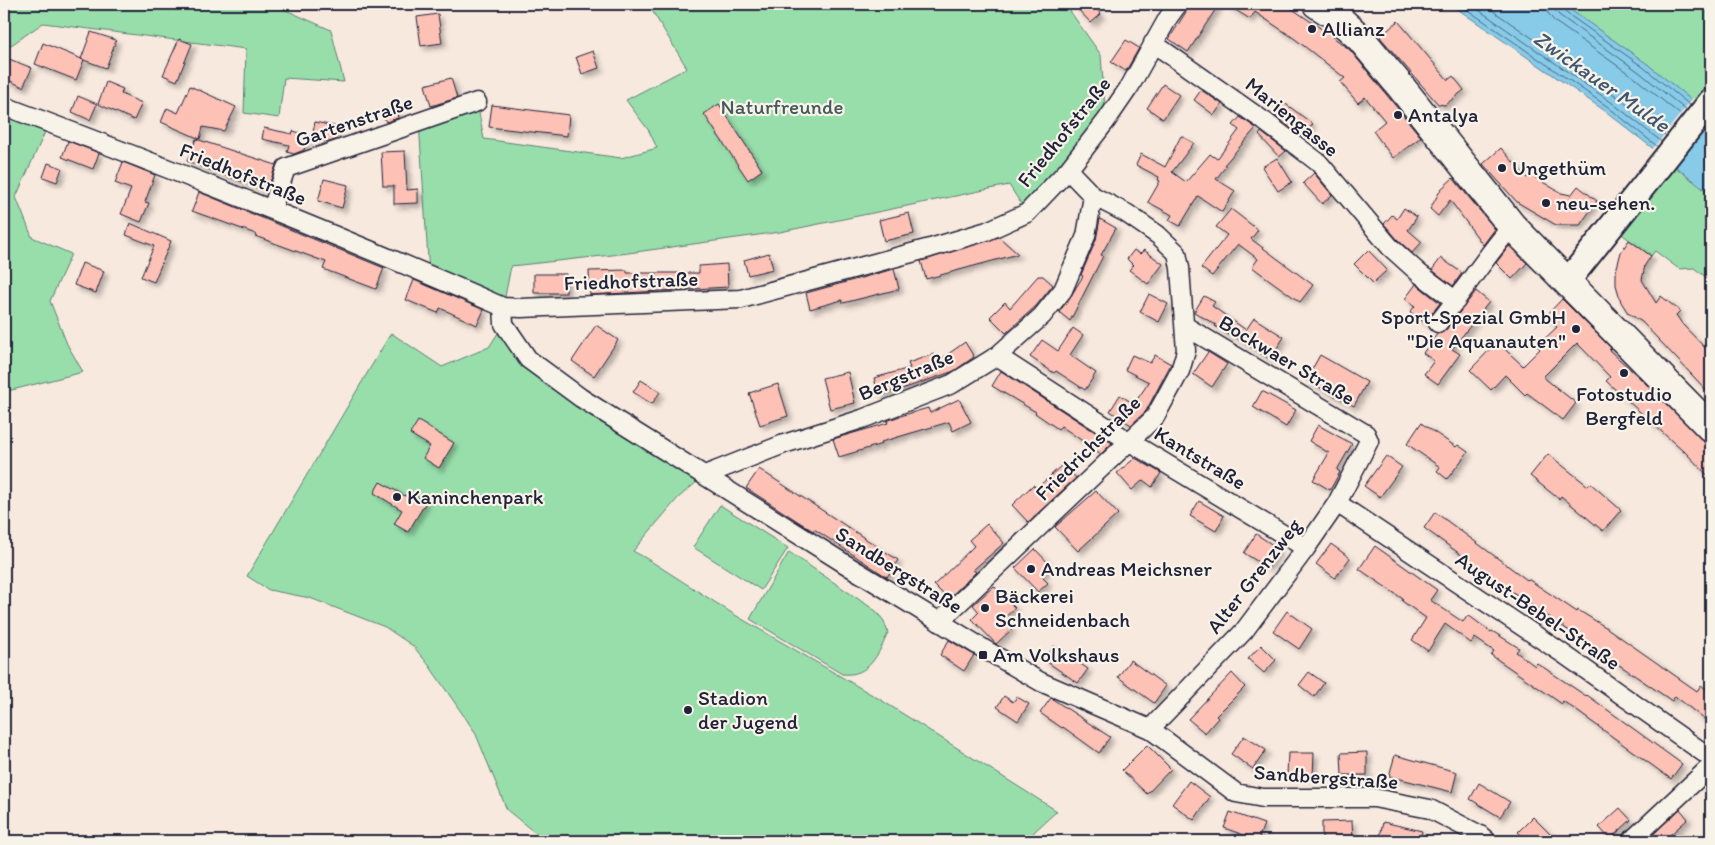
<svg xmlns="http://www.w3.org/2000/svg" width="1715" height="845" viewBox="0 0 1715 845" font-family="Itim,sans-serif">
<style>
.green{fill:#98deab;stroke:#5d8073}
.water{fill:#87cbe8;stroke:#5f87a3}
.pier{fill:#f8e9de}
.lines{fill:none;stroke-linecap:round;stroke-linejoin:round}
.shore{stroke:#4a6680;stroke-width:1}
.building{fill:#fdc1b6;stroke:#22223b;filter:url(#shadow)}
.street-casing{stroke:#22223b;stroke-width:21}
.secondary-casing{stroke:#22223b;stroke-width:28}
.primary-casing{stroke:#22223b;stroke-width:31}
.street{stroke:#f7f3e8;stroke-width:18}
.secondary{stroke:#f7f3e8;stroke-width:24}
.primary{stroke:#f7f3e8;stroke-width:28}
.poi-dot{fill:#22223b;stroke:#f7f3e8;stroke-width:2}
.labels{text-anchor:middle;stroke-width:4.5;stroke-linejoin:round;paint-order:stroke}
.poi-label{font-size:21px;fill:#22223b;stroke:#f7f3e8;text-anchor:start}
.park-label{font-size:21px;fill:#455a5d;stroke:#f7f3e8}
.street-label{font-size:21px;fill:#22223b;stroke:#f7f3e8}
.water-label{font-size:22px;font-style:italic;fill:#40556f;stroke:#f7f3e8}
</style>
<defs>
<filter id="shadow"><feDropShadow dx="4" dy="4" stdDeviation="2.5" flood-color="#0004"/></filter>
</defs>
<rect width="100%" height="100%" fill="#f8e9de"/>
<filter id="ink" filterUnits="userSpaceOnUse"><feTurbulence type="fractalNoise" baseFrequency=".02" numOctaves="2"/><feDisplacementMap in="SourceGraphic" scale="10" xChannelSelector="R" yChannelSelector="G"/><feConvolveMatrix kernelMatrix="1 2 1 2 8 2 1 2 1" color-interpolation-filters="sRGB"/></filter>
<g filter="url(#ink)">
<path class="green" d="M4 4H272L331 30 344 82 284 78 279 118 244 113 246 49 43 23 4 50Z
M648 4H1065L1101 55 1106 121 1027 213 1009 185 780 232 621 254 511 266 503 307 429 274 419 122 477 102 484 139 621 158 657 148 649 131 626 100 687 68Z
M1562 4H1711V116L1646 63Z
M4 115 45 132 16 197 32 237 71 254 50 301 67 344 83 372 4 392Z
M1665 159 1711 195V281L1694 268 1679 269 1655 251 1651 256 1611 226Z
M504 324 528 359 705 475 678 498 633 551 649 560 735 615 881 700 1057 811 1036 830 1026 841H545L507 810 475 732 428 664 413 646 385 627 310 598 269 590 247 576 391 333 442 367 489 347Z
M720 505 788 548 761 590 693 547Z
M789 552 876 611 884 621 888 633C878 655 869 677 842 674L750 619Z"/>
<path class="water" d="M1450 4H1562L1646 63 1711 116V194L1605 111Z"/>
<path class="pier" d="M1693 98 1711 113V123L1674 169 1651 151Z"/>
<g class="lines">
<path class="shore" d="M1459 4 1608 107 1658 147
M1470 4 1611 102 1662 142
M1483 4 1616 96 1666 136
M1546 4 1548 13 1554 21 1635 78 1682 116
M1554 4 1555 10 1559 15 1639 72 1687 111
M1560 4 1562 10 1643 67 1691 106"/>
</g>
<path class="building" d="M1073 4H1092L1101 14 1091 23Z
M1191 4H1219L1188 52 1169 39Z
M1226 4H1285L1329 34 1350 50 1421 137 1393 158 1373 131 1385 121 1365 97 1358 103 1340 82 1345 78 1295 39 1255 12 1250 19Z
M438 14 442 43 421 46 417 17Z
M1398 21 1448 80 1453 76 1464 90 1445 105 1438 104 1380 37Z
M91 32 116 40 106 68 81 59Z
M179 39 192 44 177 81 163 75Z
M1126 40 1139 48 1126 71 1111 62Z
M43 43 84 60 76 80 35 64Z
M593 51 599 68 582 74 576 57Z
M9 59 32 68 23 87 4 78V71Z
M451 78 457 98 431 106 425 85Z
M106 82 123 89 121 94 142 103 134 120 98 104Z
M1163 84 1179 95 1163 119 1147 108Z
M190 86 236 107 224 131 203 127 200 139 161 122 167 108 178 113Z
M1201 90 1222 104 1214 115 1194 100Z
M78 96 97 104 90 120 72 112Z
M1283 102 1313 124 1302 137 1274 115Z
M719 104 762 170 748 180 704 114Z
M492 105 569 115 567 136 489 127Z
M396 106 398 118 386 122 382 110Z
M1240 117 1256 128 1224 165 1226 166 1216 179 1235 191 1222 212 1198 196 1180 226 1169 220 1172 215 1148 202 1160 181 1158 180 1159 177 1136 165 1141 154 1165 167 1181 136 1194 143 1172 172 1186 182 1210 154 1217 159 1239 130 1233 125Z
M315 122 338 127 335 140 329 142 312 138Z
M264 128 292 134 293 131 308 135 304 150 294 154 287 152 289 145 262 139Z
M1261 132 1286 151 1279 157 1259 135Z
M196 139 276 165 267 191 187 161Z
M68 141 99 153 93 169 62 157Z
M1501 148 1527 178 1531 175 1561 193 1571 195 1578 186 1597 201 1580 225H1556L1517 202 1483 164Z
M405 151 407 190 418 189V203L394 204V186H383L381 152Z
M1277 158 1292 182 1278 191 1262 167Z
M123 162 155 175 145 202 149 203 141 222 121 214 131 189 115 183Z
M48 163 62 168 57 182 43 177Z
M1314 173 1332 195 1322 204 1303 183Z
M1453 178 1495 229 1483 245 1450 200 1438 216 1430 209 1441 189Z
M324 179 348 185 342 208 318 201Z
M199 192 384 268 376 289 323 269 326 262 255 236 256 234 192 211Z
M1404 208 1417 217 1408 230 1422 242 1412 253 1398 240 1384 224 1392 215 1397 219Z
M1231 209 1258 230 1251 239 1313 285 1300 302 1252 267 1258 259 1238 244 1212 276 1201 268 1227 235 1216 227Z
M909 213 914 234 884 241 879 220Z
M1100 219 1116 228 1101 255 1103 256 1070 321 1059 312 1071 296 1083 276 1081 275 1096 240Z
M130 223 171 241 154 282 141 277 154 246 126 235Z
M999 237 1018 254 926 279 921 261Z
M1629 240 1651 256 1645 265 1642 280 1656 303 1661 296 1680 311 1676 315 1683 325 1711 354V395L1642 322 1628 313 1621 302 1616 285V271L1621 252Z
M1509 246 1527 263 1512 279 1496 263Z
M1134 250 1140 254 1144 250 1163 264 1148 284 1129 270 1133 265 1127 259Z
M1368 250 1387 270 1373 283 1354 264Z
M769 253 773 269 748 275 744 260Z
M1441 258 1462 273 1453 286 1432 270Z
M82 263 104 271 96 293 74 285Z
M727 264 728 287 590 295 589 271 627 270V273H699V266Z
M894 269 899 289 843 303 842 300 810 309 806 293Z
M534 274H566V293H534Z
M1038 276H1043L1053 285 1036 306 1006 333 990 317 1005 302 1010 308Z
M414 280 484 310 477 325 440 308 438 313 406 300Z
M1416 284 1440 303 1429 317 1428 325 1410 312 1415 306 1405 299Z
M1476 291 1489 302 1452 349 1460 354 1438 384 1424 374 1434 361 1423 353 1437 334 1442 333 1446 330Z
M1149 294 1168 304 1159 322 1140 312Z
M1204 296 1215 302 1212 306 1246 330 1254 318 1284 337 1270 359 1229 333 1228 335 1215 326 1216 325 1194 312Z
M1562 299 1611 348 1609 350 1641 379 1711 449V479L1684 451V452L1606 381 1610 377 1577 343 1543 377 1576 403 1563 420 1527 393 1525 395 1505 375 1491 390 1470 370 1497 342 1523 366 1540 349 1537 346 1557 327 1546 316Z
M596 325 618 340 594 376 572 361Z
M1073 328 1083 335 1070 355 1096 373 1085 390 1056 371 1054 373 1030 357 1042 340 1058 351Z
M965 342 974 357 954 371 908 387 879 395 874 378 910 368 908 363 934 354 937 362Z
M1208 352 1227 364 1212 387 1193 374Z
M1132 355 1150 363 1155 355 1171 364 1146 411 1131 425 1110 411 1120 395 1134 404 1149 382 1125 370Z
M1320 355 1367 382 1354 406 1306 380Z
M1001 371 1112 443 1101 454 1061 426 1058 429 1035 413 1036 412 992 386Z
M848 372 855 403 830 409 822 378Z
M641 380 660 392 652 404 633 392Z
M778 384 788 416 760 425 749 393Z
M1262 391 1296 410 1286 427 1253 407Z
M959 399 971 422 953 431 949 422 881 442 882 444 839 457 833 439 888 423 887 421 897 417 928 408 930 413Z
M418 421 454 443 439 468 423 458 430 446 410 434Z
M1421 423 1456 447 1458 445 1468 452 1447 479 1437 471 1440 467 1407 444Z
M1318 425 1352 444 1337 470 1340 472 1330 490 1313 480 1329 453 1309 441Z
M1548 454 1588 486 1590 483 1621 510 1603 531 1561 496 1559 499 1530 476Z
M1386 456 1402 467 1380 497 1364 486Z
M1135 458 1161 473 1152 487 1143 480 1132 490 1117 473Z
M1063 464 1076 478 1028 522 1012 505 1033 485 1037 488Z
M759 469 898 560 887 577 814 529 813 531 746 488Z
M380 482 409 498 412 494 426 502 408 532 394 524 402 510 374 493Z
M1096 491 1118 514 1078 551 1055 527Z
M1199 501 1224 516 1216 531 1190 516Z
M1435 512 1527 580 1528 579 1577 612 1578 610 1607 628 1697 691 1701 685 1711 693V710L1704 719 1675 696 1672 701 1514 593 1424 528Z
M987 524 1004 543 973 570 976 572 948 599 934 585 974 546 969 540Z
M1256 534 1279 549 1268 568 1244 553Z
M1331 544 1350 558 1335 578 1316 564Z
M1375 546 1437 590 1430 600 1463 622 1468 615 1491 632 1492 631 1519 648 1516 652 1535 666 1537 663 1586 696 1587 695 1682 764 1671 779 1563 701 1562 704 1491 655 1494 651 1475 638 1471 643 1445 624 1428 651 1412 640 1426 618 1402 601 1403 599 1359 569Z
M1035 549 1051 566 1041 576 1048 583 1038 592 1015 568Z
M994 586 1015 608 1003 619 1012 629 996 644 972 619 979 612 973 605Z
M1287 611 1312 629 1299 649 1273 631Z
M949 640 974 655 964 671 940 655Z
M1261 645 1276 660 1264 673 1248 659Z
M1054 646 1088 669 1078 683 1044 660Z
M1130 660 1166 686 1154 703 1118 677Z
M1309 672 1324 683 1314 697 1299 685Z
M1232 673 1245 687 1216 716 1218 718 1205 733 1188 719Z
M1004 696 1013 702 1017 697 1029 704 1018 721 997 707Z
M1051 698 1110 737 1099 753 1063 727 1062 728 1040 713Z
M1244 736 1266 750 1253 769 1231 754Z
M1147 745 1171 769 1147 794 1122 770Z
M1367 752V775H1342L1341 753Z
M1288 753H1314L1313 776 1287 775Z
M1395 755 1457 772 1452 792 1389 776Z
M1189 781 1210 797 1194 820 1172 804Z
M1479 783 1510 802 1500 817 1470 799Z
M1620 808 1631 820 1610 839 1599 827Z
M1680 809 1688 819 1663 841H1646Z
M1230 812 1264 824 1258 840 1224 828Z
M1533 817 1550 834 1556 841H1527L1518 832Z
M1352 821 1353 841H1322V822Z
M1383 822 1422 831 1420 841H1402L1380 836Z"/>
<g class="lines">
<g class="street-casing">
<path id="street" d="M1153 43 1264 121 1319 163 1390 247 1420 274 1456 301
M4 106C172 169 339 235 503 307L521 308 741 299 930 248 987 231 1027 213 1068 170 1106 121 1130 86 1168 18 1178 4
M272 209 286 168 477 102
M503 307 504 324 528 359 581 398 850 567 984 649 1041 682 1150 729 1236 793 1263 798H1374L1430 809 1480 835 1487 841
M1438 323C1464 291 1485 257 1512 226
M997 356 1130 442 1306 548
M705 475 784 444 862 419 952 384 997 356 1042 316 1063 290 1086 236 1093 196
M1337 503 1562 653 1711 758
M939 622 1155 417 1180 371 1186 351 1180 268 1177 253 1158 235 1126 213 1093 196 1068 170
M1150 729 1244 631 1306 548 1337 503 1369 441 1366 434 1185 326
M1631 841 1711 766"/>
</g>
<g class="secondary-casing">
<path id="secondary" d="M1567 282 1711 101"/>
</g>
<g class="primary-casing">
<path id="primary" d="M1317 4 1337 17 1361 39 1401 87 1512 226 1711 428"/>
</g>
<use href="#street" class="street"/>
<use href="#secondary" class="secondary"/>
<use href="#primary" class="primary"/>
</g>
</g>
<g class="poi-dot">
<circle cx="1312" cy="29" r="5"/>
<circle cx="1398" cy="115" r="5"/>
<circle cx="1502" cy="168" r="5"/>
<circle cx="1546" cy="203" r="5"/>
<circle cx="1576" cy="329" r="5"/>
<circle cx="1624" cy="373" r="5"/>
<circle cx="397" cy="497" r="5"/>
<circle cx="1031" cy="569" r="5"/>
<circle cx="985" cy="608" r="5"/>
<rect x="978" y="650" width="10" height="10" rx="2.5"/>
<circle cx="688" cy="710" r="5"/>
</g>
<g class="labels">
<g class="poi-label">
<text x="1322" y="36">Allianz</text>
<text x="1408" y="122">Antalya</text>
<text x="1512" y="175">Ungethüm</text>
<text x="1556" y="210">neu-sehen.</text>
<text x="1566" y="324" text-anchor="end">Sport-Spezial GmbH<tspan x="1566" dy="24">"Die Aquanauten"</tspan></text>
<text x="1624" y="401" text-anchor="middle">Fotostudio<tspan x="1624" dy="24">Bergfeld</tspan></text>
<text x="407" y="504">Kaninchenpark</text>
<text x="1041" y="576">Andreas Meichsner</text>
<text x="995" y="603">Bäckerei<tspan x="995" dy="24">Schneidenbach</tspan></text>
<text x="993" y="662">Am Volkshaus</text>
<text x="698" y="705">Stadion<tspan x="698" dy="24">der Jugend</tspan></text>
</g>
<g class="park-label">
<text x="782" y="114">Naturfreunde</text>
</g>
<g class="street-label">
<text transform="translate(1292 117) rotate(39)" y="7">Mariengasse</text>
<text transform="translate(354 121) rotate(-19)" y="7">Gartenstraße</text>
<text transform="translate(1064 132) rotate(-51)" y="7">Friedhofstraße</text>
<text transform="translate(243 174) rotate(22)" y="7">Friedhofstraße</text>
<text transform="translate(631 281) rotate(-2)" y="7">Friedhofstraße</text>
<text transform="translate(1287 360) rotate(31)" y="7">Bockwaer Straße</text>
<text transform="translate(906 375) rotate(-23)" y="7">Bergstraße</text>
<text transform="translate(1088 448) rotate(-45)" y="7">Friedrichstraße</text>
<text transform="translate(1200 458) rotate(31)" y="7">Kantstraße</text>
<text transform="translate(899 570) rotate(32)" y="7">Sandbergstraße</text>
<text transform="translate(1254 576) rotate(-52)" y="7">Alter Grenzweg</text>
<text transform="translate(1538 611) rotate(34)" y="7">August-Bebel-Straße</text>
<text transform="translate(1326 777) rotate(4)" y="7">Sandbergstraße</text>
</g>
<g class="water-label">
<text transform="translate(1602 81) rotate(35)" y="8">Zwickauer Mulde</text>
</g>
</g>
<rect width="1715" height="845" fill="none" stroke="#f7f3e8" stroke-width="20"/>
<rect x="10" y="10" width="1695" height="825" fill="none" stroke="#22223b" stroke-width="2" filter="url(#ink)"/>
</svg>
